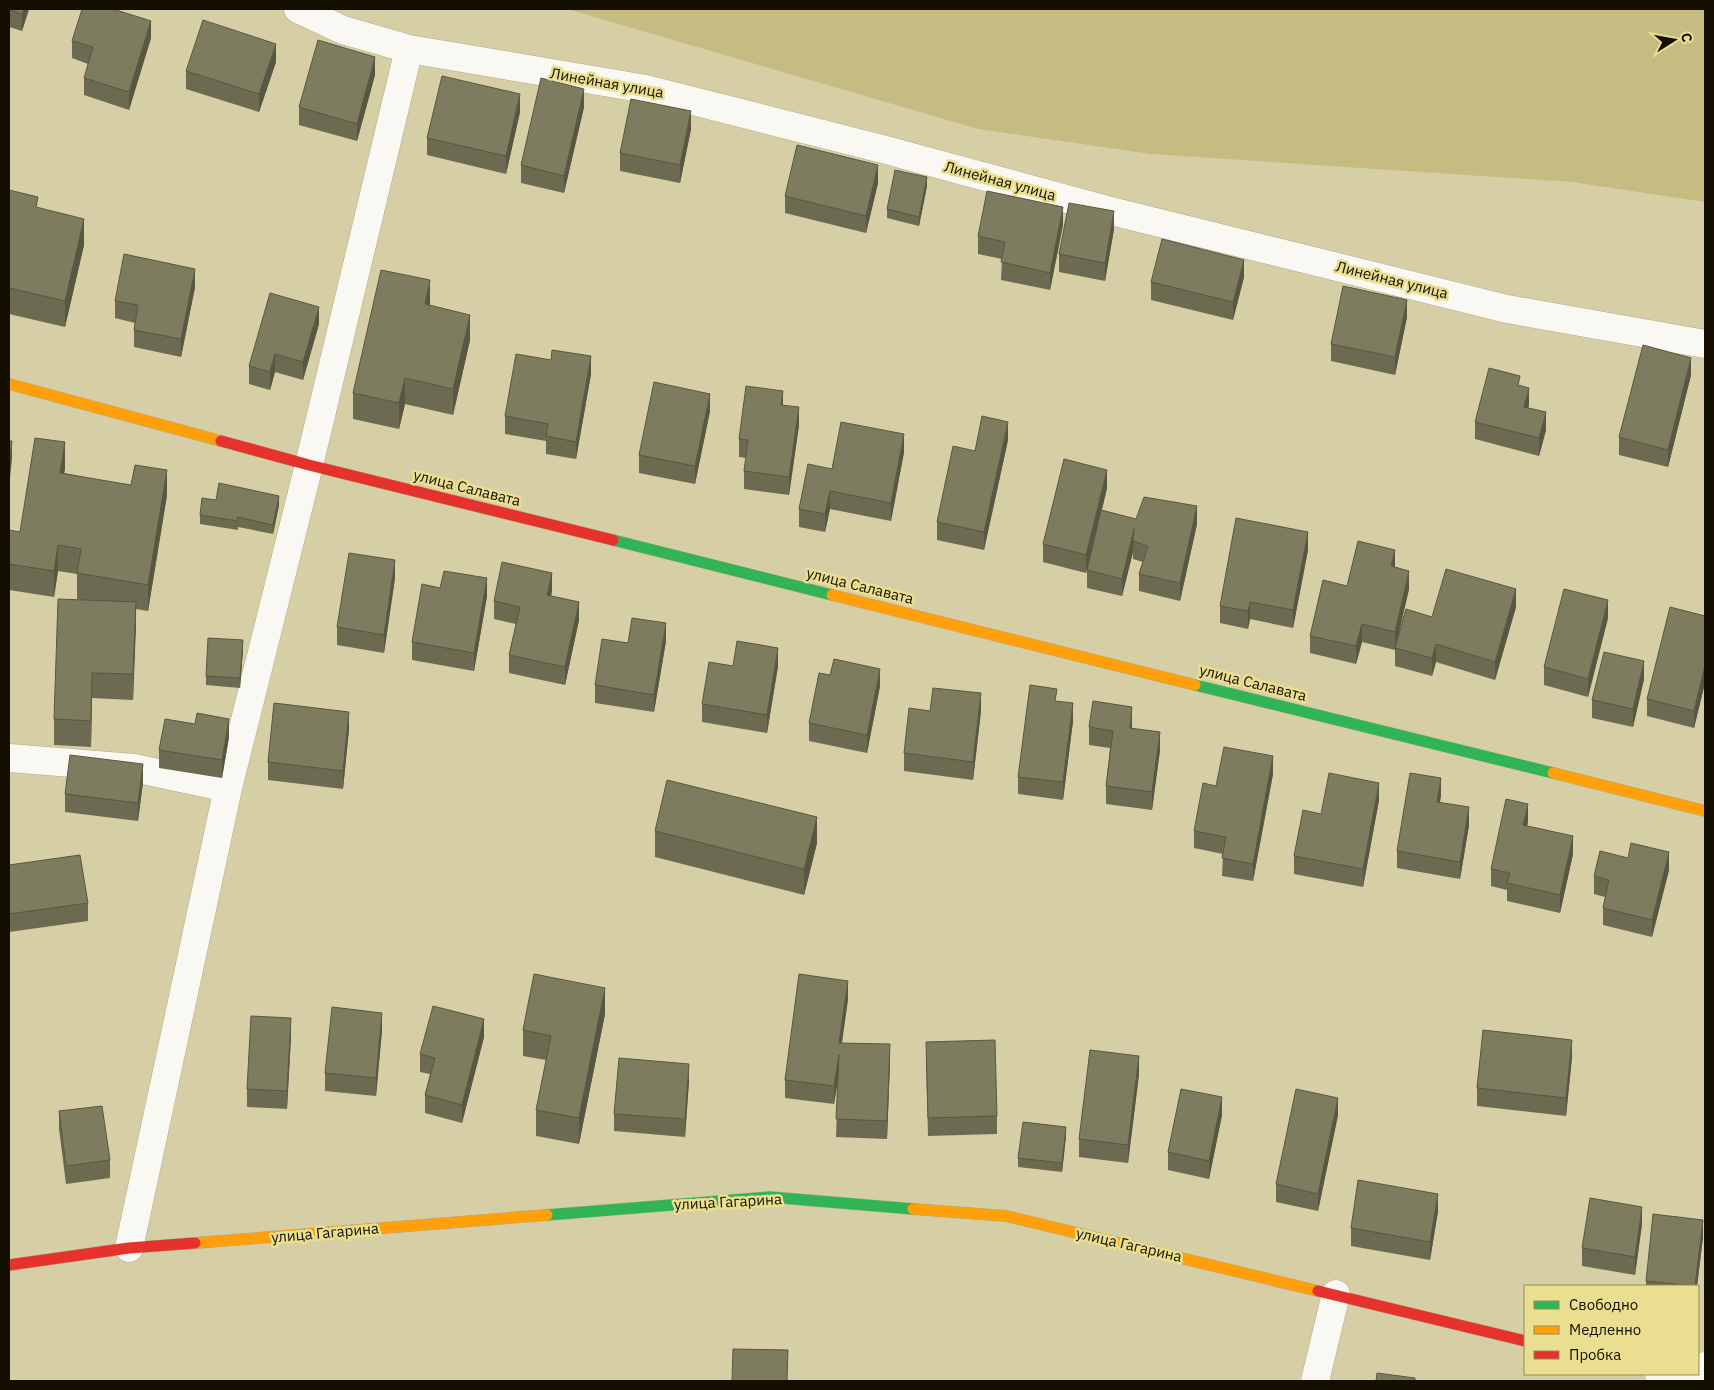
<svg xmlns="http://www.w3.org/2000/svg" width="1714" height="1390" viewBox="0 0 1714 1390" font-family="'IBM Plex Sans',sans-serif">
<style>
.green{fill:#c6bc82}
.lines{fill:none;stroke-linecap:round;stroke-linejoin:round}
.street-casing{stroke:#b0aa88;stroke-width:29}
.fast-casing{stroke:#b0aa88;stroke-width:12}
.slow-casing{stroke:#b0aa88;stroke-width:12}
.jam-casing{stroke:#b0aa88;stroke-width:12}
.street{stroke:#f9f8f2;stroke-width:28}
.fast{stroke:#30b455;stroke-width:11}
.slow{stroke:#ff9f0a;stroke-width:11}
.jam{stroke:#e5322d;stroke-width:11}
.wall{fill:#6c6b52}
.shaded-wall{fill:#585742}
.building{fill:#7d7c5f;stroke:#585742}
.labels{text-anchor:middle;stroke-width:5;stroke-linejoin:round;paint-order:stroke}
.street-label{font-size:15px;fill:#140f00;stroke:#eade91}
</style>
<rect width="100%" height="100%" fill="#d6cfa5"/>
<path class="green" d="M567 9H1705V202L1572 182 1151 154 978 129Z"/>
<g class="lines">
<g class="street-casing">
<path id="street" d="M298 9 343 30 409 49 646 89 886 150 1107 210 1507 309 1705 344
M9 758 134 768 228 788
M129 1248 228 788 309 465 409 49
M1659 1374 1689 1381
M1315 1381 1336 1294
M1702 1381 1705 1366"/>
</g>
<g class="fast-casing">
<path id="fast" d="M613 540 832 595
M1195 685 1553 773
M547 1215 770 1197 913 1209"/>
</g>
<g class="slow-casing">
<path id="slow" d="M9 384 221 441
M832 595 1195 685
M1553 773 1705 811
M913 1209 1006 1216 1318 1291
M195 1243 547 1215"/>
</g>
<g class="jam-casing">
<path id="jam" d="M221 441 309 465 613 540
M9 1265 129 1248 195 1243
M1318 1291 1525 1341"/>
</g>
<use href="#street" class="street"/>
<use href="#fast" class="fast"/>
<use href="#slow" class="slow"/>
<use href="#jam" class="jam"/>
</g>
<path class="wall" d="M9 9H29L22 31 9 27Z
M151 38 129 110 84 95V78L88 64 72 58V41Z
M276 62 259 112 186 89V71Z
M375 75 357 141 299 125V107Z
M584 107 564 193 521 183V165Z
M520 112 506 174 427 155V138Z
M691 129 680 183 620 171V153Z
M878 183 866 233 785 213V196Z
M927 186 919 226 887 218V209Z
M9 190 38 208 84 245 65 327 9 314Z
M1063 225 1050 290 1001 280 1002 259 978 254V236Z
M1114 229 1105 281 1059 272V254Z
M1244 277 1233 320 1151 300V282Z
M195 287 181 357 134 347V330L135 323 115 318V301Z
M1407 317 1395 375 1331 361V344Z
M319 324 303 380 275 372 270 390 249 384V366Z
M470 340 453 415 405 404 399 429 353 419V393Z
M591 374 576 459 546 454V441L505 434V416Z
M1691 375 1668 467 1619 455V437Z
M1520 386 1529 405 1528 408 1546 430 1539 456 1475 439V422Z
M783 405 799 425 789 495 744 489V471L746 458 739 457V439Z
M710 411 695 484 639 473V455Z
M1008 440 984 550 937 540V522L975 451Z
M904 452 891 521 830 509 825 532 799 527V509L832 469Z
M65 468 64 473 167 495 148 611 136 609 133 700 92 698 91 747 54 745V719L82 600 77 599V574L58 571 54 597 9 590V530L20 532Z
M1107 488 1102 510 1136 519 1197 524 1180 601 1139 591V574L1143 562 1133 559V552L1122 596 1087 588V570L1091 551 1086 573 1043 562V544Z
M216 500 279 505 273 534 238 527V530L200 524V515Z
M1308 550 1293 628 1250 619 1248 629 1220 623V606Z
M1395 567 1409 589 1398 636 1432 617 1516 607 1495 680 1436 662 1432 676 1395 666V650L1362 642 1356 664 1310 653V636L1347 586Z
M395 578 384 653 337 645V627Z
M440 588 487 596 474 671 412 660V642Z
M552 591 551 596 579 620 565 685 509 673V655L516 624 494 619V601Z
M1705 616V683L1694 728 1647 716V699Z
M1608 618 1588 697 1544 685V667Z
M666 641 654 712 595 703V685L628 643Z
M243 649 240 688 206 685V676Z
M733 666H778L767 733 702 722V704Z
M1644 679 1633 727 1592 718V700Z
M880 686 867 753 809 741V723Z
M1057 702 1073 721 1063 800 1018 794V777Z
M930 711H981L973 780 904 771V753Z
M1132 725V729L1160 750 1152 810 1106 804V786L1110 748 1089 745V727Z
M349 729 343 789 268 780V762Z
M229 737 222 778 159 768V750Z
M1273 774 1253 881 1222 876 1223 854 1194 848V831L1216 786Z
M143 782 138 821 65 812V794Z
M1441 795 1440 802 1469 825 1460 879 1397 868V851Z
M1379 800 1363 887 1294 874V856L1321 814Z
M1528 822 1527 825 1573 854 1560 913 1507 901V890L1491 886V869Z
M655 831 817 843 804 895 655 857Z
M9 865 88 903V921L9 932Z
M1669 870 1652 937 1603 925V908L1605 897 1594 894V876Z
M848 999 842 1043 890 1062 887 1139 836 1137 838 1080 834 1104 785 1098V1080Z
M605 1014 579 1144 536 1136V1110L546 1060 523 1056V1030Z
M382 1030 376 1096 325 1091V1073Z
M291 1036 287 1109 247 1107V1089Z
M484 1037 462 1123 425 1113V1095L430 1074 420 1072V1054Z
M1572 1057 1566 1116 1477 1106V1088Z
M926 1060 997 1116V1134L928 1136Z
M1139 1074 1128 1163 1079 1157V1139Z
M689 1081 685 1137 614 1131V1114Z
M59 1111 110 1160V1178L66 1184 59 1129Z
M1222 1115 1209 1179 1168 1170V1152Z
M1338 1115 1318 1211 1276 1202V1184Z
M1066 1136 1062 1172 1018 1167V1158Z
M1438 1211 1430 1260 1351 1246V1228Z
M1642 1224 1635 1275 1582 1266V1248Z
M1703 1237 1697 1286H1646V1281Z"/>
<path class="shaded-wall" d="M24 9H29L22 31V14Z
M151 21V38L129 110V92Z
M276 44V62L259 112V94Z
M375 57V75L357 141V124Z
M584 89V107L564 193V176Z
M520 94V112L506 174V156Z
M691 111V129L680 183V165Z
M878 165V183L866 233V216Z
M927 177V186L919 226V217Z
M1063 207V225L1050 290V273Z
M1114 211V229L1105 281V263Z
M84 219V245L65 327V301Z
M1244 260V277L1233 320V302Z
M195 269V287L181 357V339Z
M430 280V306L425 304Z
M1407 300V317L1395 375V357Z
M319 307V324L303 380V362Z
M470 315V340L453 415V389Z
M275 354V372L270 390V372Z
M591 356V374L576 459V442Z
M1691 358V375L1668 467V450Z
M405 378V404L399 429V403Z
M1529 388V405L1524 424V407Z
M783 391V409L781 405Z
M710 394V411L695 484V466Z
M799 407V425L789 495V477Z
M1546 412V430L1539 456V438Z
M1008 422V440L984 550V532Z
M904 434V452L891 521V503Z
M12 441V459L9 486V468Z
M65 442V468L60 499V473Z
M167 470V495L148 611V585Z
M1107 470V488L1086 573V555Z
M830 491V509L825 532V514Z
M279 496V505L273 534V525Z
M1197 506V524L1180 601V583Z
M1134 529 1133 552 1122 596V579Z
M1308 532V550L1293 628V610Z
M58 545V571L54 597V571Z
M1395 550V568L1391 566Z
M395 560V578L384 653V635Z
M1409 571V589L1395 650V632Z
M552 573V591L547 613V595Z
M487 578V596L474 671V653Z
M1516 589V607L1495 680V662Z
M1608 600V618L1588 697V679Z
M136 602V628L133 700V674Z
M579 602V620L565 685V667Z
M1250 602V619L1248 629V611Z
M666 623V641L654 712V695Z
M1362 624V642L1356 664V646Z
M243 640V649L240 688V678Z
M1436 644V662L1432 676V658Z
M778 648V666L767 733V715Z
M1644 661V679L1633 727V709Z
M1705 665V683L1694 728V711Z
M880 669V686L867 753V735Z
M92 673V698L91 747V721Z
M981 693V711L973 780V762Z
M1073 703V721L1063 800V782Z
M1132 707V725L1130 746V728Z
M349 712V729L343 789V771Z
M229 719V737L222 778V760Z
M1160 732V750L1152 810V792Z
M1273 756V774L1253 881V864Z
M143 764V782L138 821V803Z
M1441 778V795L1437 819V802Z
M1379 783V800L1363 887V869Z
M1528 804V822L1523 842V825Z
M1469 807V825L1460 879V862Z
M817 817V843L804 895V869Z
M1573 836V854L1560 913V895Z
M1669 852V870L1652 937V920Z
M848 981V999L839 1061V1043Z
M605 988V1014L579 1144V1118Z
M382 1013V1030L376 1096V1078Z
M291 1018V1036L287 1109V1091Z
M484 1019V1037L462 1123V1105Z
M1572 1040V1057L1566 1116V1098Z
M890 1044V1062L887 1139V1121Z
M839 1055V1073L834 1104V1086Z
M1139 1056V1074L1128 1163V1145Z
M689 1064V1081L685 1137V1119Z
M1222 1097V1115L1209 1179V1161Z
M1338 1098V1115L1318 1211V1194Z
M1066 1127V1136L1062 1172V1163Z
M1438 1194V1211L1430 1260V1242Z
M1642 1207V1224L1635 1275V1257Z
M1703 1220V1237L1697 1286H1695Z"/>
<path class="building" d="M9 9H24L22 14 9 10Z
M82 9H113L151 21 129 92 84 78 93 47 72 41Z
M203 20 276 44 259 94 186 71Z
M318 40 375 57 357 124 299 107Z
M442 76 520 94 506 156 427 138Z
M541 78 584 89 564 176 521 165Z
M631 99 691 111 680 165 620 153Z
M797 145 878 165 866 216 785 196Z
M895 170 927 177 919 217 887 209Z
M9 190 38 197 36 207 84 219 65 301 9 288Z
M987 191 1063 207 1050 273 1001 262 1005 242 978 236Z
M1069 203 1114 211 1105 263 1059 254Z
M1162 239 1244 260 1233 302 1151 282Z
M124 254 195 269 181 339 134 330 138 305 115 301Z
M381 270 430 280 425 304 470 315 453 389 405 378 399 403 353 393Z
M1343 286 1407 300 1395 357 1331 344Z
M270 293 319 307 303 362 275 354 270 372 249 366Z
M1643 345 1691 358 1668 450 1619 437Z
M552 350 591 356 576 442 546 436 548 424 505 416 516 354 551 360Z
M1489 368 1520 376 1518 385 1529 388 1524 407 1546 412 1539 438 1475 422Z
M654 382 710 394 695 466 639 455Z
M746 386 783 391 781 405 799 407 789 477 744 471 748 440 739 439Z
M982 416 1008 422 984 532 937 522 953 446 975 451Z
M841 422 904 434 891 503 830 491 825 514 799 509 808 464 832 469Z
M35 438 65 442 60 473 131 485 135 465 167 470 148 585 77 573 81 549 58 545 54 571 9 564V530L20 532Z
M9 441H12L9 468Z
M1064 459 1107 470 1086 555 1043 544Z
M219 483 279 496 273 525 237 517 238 521 200 515 202 498 216 500Z
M1144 497 1197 506 1180 583 1139 574 1148 546 1133 541 1134 529 1122 579 1087 570 1101 510 1136 519Z
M1236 518 1308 532 1293 610 1250 602 1248 611 1220 606Z
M1358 541 1395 550 1391 566 1409 571 1395 632 1362 624 1356 646 1310 636 1323 580 1347 586Z
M349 553 395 560 384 635 337 627Z
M502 562 552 573 547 595 579 602 565 667 509 655 520 607 494 601Z
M1446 569 1516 589 1495 662 1436 644 1432 658 1395 648 1406 609 1432 617Z
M444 571 487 578 474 653 412 642 422 584 440 588Z
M1564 589 1608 600 1588 679 1544 667Z
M58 599 136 602 133 674 92 673 91 721 54 719Z
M1670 607 1705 616V665L1694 711 1647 699Z
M632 618 666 623 654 695 595 685 602 639 628 643Z
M208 638 243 640 240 678 206 676Z
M737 641 778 648 767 715 702 704 709 662 733 666Z
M1604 652 1644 661 1633 709 1592 700Z
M834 659 880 669 867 735 809 723 819 673 830 675Z
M1030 685 1057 689 1055 701 1073 703 1063 782 1018 777Z
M933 688 981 693 973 762 904 753 909 708 930 711Z
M1093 701 1132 707 1130 728 1160 732 1152 792 1106 786 1113 731 1089 727Z
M274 703 349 712 343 771 268 762Z
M197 713 229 719 222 760 159 750 165 719 195 724Z
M1224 747 1273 756 1253 864 1222 858 1226 837 1194 831 1203 783 1216 786Z
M70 755 143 764 138 803 65 794Z
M1329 773 1379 783 1363 869 1294 856 1303 810 1321 814Z
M1410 773 1441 778 1437 802 1469 807 1460 862 1397 851Z
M667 780 817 817 804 869 655 831Z
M1506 799 1528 804 1523 825 1573 836 1560 895 1507 883 1510 873 1491 869Z
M1631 843 1669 852 1652 920 1603 908 1609 880 1594 876 1600 851 1628 858Z
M80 855 88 903 9 914V865Z
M534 974 605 988 579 1118 536 1110 551 1036 523 1030Z
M799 974 848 981 839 1043 890 1044 887 1121 836 1119 839 1055 834 1086 785 1080Z
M433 1006 484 1019 462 1105 425 1095 435 1058 420 1054Z
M332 1007 382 1013 376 1078 325 1073Z
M251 1016 291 1018 287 1091 247 1089Z
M1483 1030 1572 1040 1566 1098 1477 1088Z
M995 1040 997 1116 928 1118 926 1042Z
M1090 1050 1139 1056 1128 1145 1079 1139Z
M619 1058 689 1064 685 1119 614 1114Z
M1181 1089 1222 1097 1209 1161 1168 1152Z
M1296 1089 1338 1098 1318 1194 1276 1184Z
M102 1106 110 1160 66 1166 59 1111Z
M1023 1122 1066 1127 1062 1163 1018 1158Z
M1358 1180 1438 1194 1430 1242 1351 1228Z
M1590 1198 1642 1207 1635 1257 1582 1248Z
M1653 1214 1703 1220 1695 1286 1646 1281Z
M733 1349 788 1350 787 1381H732Z
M1377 1373 1415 1378V1381H1376Z"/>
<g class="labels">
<g class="street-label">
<text transform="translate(607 83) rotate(10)" y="5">Линейная улица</text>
<text transform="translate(1000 181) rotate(15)" y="5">Линейная улица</text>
<text transform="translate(1392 280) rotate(14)" y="5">Линейная улица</text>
<text transform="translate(467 488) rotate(14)" y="5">улица Салавата</text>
<text transform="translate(860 586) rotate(14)" y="5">улица Салавата</text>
<text transform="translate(1253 683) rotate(14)" y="5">улица Салавата</text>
<text transform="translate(728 1202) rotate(-3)" y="5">улица Гагарина</text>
<text transform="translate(325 1233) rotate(-5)" y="5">улица Гагарина</text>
<text transform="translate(1129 1245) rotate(13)" y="5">улица Гагарина</text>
</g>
</g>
<rect width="1714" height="1390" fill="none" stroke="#140f00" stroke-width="20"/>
<rect x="1524" y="1285" width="175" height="90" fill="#eade91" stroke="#948b57"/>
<rect x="1534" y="1301" width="25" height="8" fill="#30b455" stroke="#948b57"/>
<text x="1569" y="1310" font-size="15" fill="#140f00">Свободно</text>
<rect x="1534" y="1326" width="25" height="8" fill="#ff9f0a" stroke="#948b57"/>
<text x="1569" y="1335" font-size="15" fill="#140f00">Медленно</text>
<rect x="1534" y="1351" width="25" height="8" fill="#e5322d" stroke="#948b57"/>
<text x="1569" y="1360" font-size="15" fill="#140f00">Пробка</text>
<g transform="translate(1674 40) rotate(79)" stroke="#eade91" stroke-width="4" paint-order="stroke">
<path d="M0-4L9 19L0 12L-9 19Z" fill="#140f00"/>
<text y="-8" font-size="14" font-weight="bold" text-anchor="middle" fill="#140f00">С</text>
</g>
</svg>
